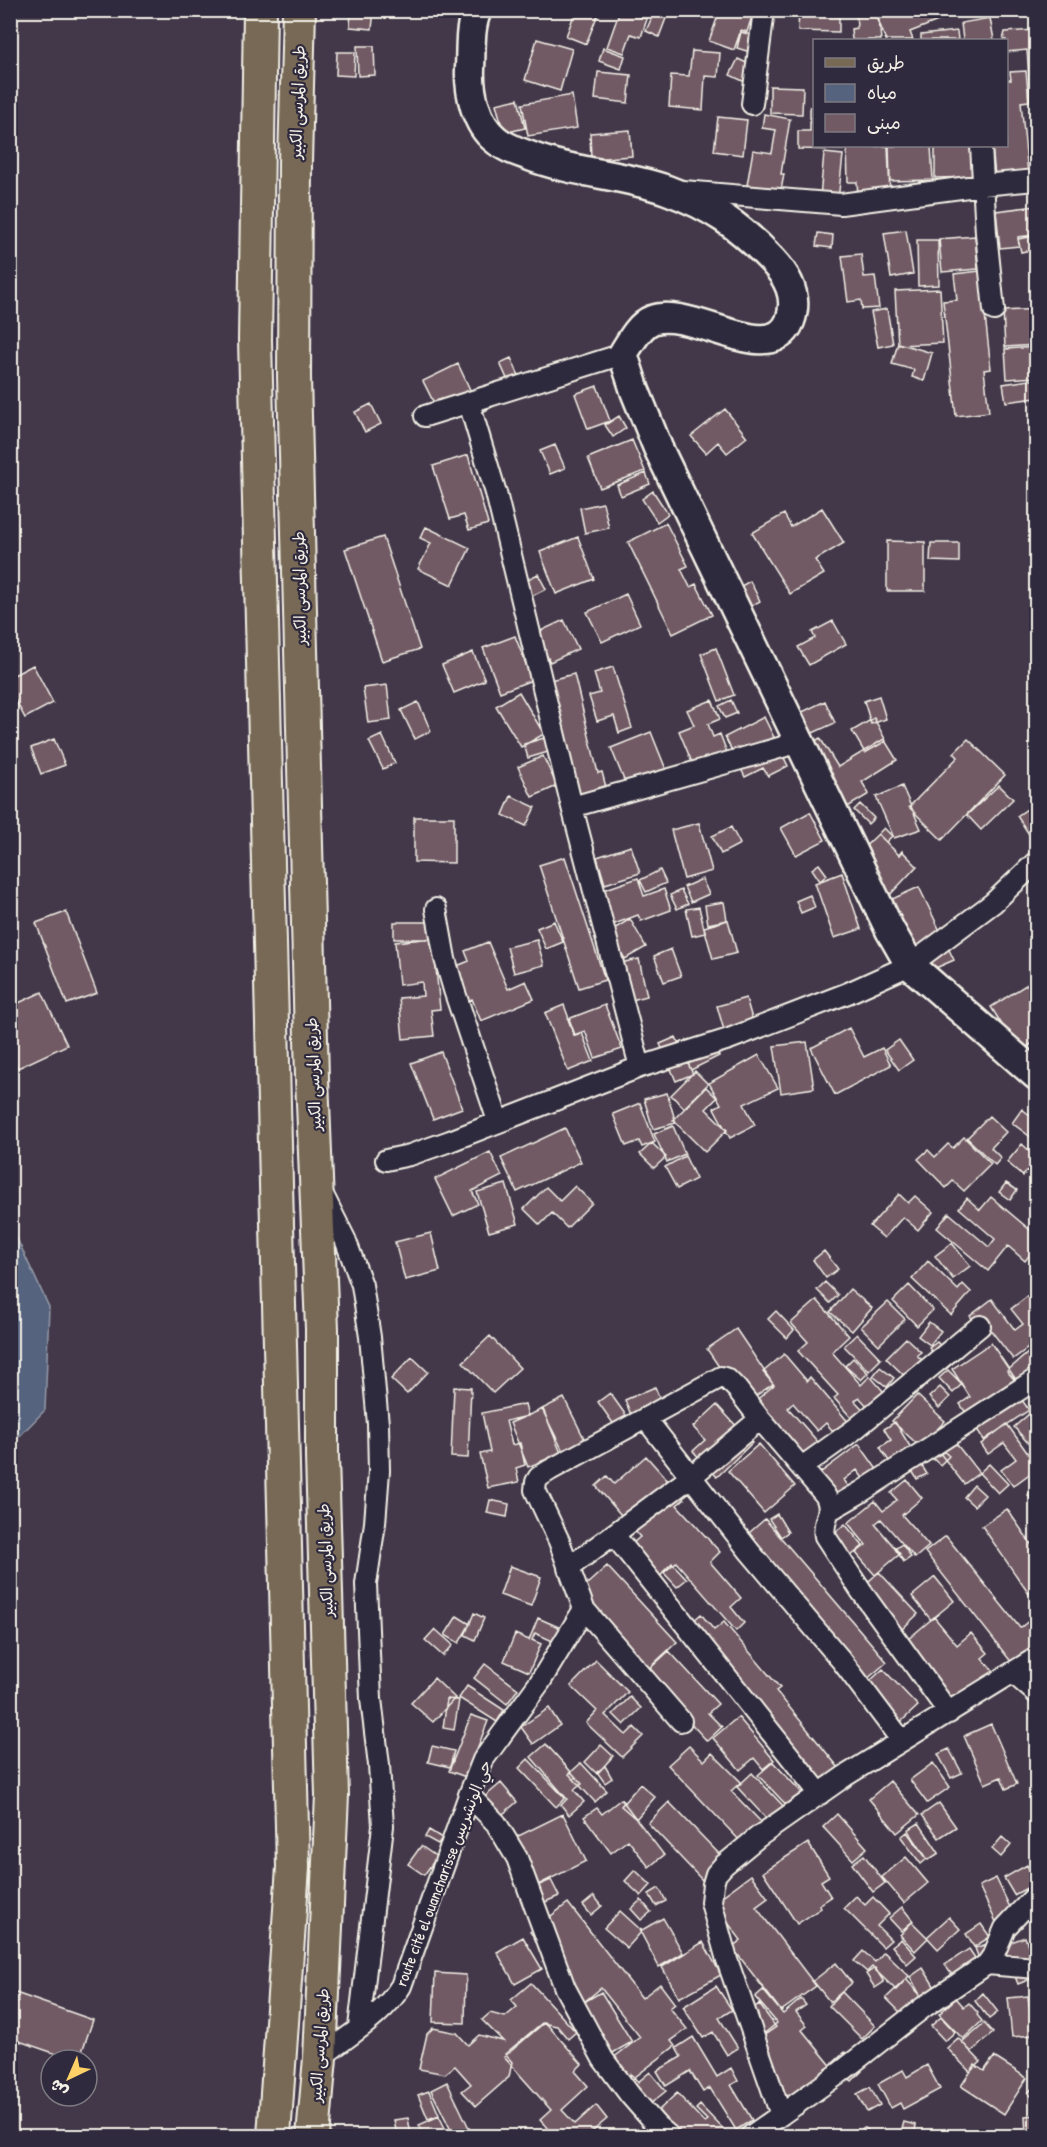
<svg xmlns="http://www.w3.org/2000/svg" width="1047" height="2147" viewBox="0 0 1047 2147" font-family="'Patrick Hand','Playpen Sans Arabic',sans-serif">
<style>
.water{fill:#56637f;stroke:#959ca9;stroke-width:1.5}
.building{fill:#725a65;stroke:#f4f1e8;stroke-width:1.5}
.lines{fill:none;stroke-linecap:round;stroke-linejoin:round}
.street-casing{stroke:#f4f1e8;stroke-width:24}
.secondary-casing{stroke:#f4f1e8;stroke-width:33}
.primary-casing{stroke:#f4f1e8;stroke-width:36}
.street{stroke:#2f2a3d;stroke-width:20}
.secondary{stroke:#2f2a3d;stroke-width:28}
.primary{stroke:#776954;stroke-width:32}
.labels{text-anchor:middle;stroke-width:4.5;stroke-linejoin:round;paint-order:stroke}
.street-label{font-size:16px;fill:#f4f1e8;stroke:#2f2a3d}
</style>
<rect width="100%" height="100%" fill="#433849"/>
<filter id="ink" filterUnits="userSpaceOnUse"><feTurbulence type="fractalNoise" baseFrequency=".0167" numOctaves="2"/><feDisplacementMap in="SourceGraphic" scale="12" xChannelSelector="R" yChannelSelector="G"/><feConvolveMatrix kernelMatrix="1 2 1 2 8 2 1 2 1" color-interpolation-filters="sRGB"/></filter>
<g filter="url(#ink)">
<path class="water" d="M11 1226 49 1307 45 1410 11 1445Z"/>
<path class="building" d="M351 10H374L372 29 350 27Z
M576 10H588L598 14 586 44 566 36Z
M620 10 647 19 641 37 631 34 624 53 607 47Z
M655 10 668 13 659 37 646 31Z
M720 10H754L747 32 741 30 734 50 709 41Z
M799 10H839V32L798 31Z
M856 10H878L881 40H852L851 29 857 28Z
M874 10H939L943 19 910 32 913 40H886Z
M990 18 994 40H963L961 23Z
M1035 30 1036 40V176L1027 50 1006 52V40H1003L1005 32Z
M957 31 958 40H921V35Z
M741 32 754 36 750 52 737 48Z
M537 39 572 49 560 91 525 80Z
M357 46H374L375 75 358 76Z
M603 48 625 56 621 69 599 61Z
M692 51 720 53 718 77 705 76 703 110 669 107 671 75 689 76Z
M337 52H355L354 76 336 75Z
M738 59 753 66 745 82 730 75Z
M1026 71 1029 101 1021 102 1028 174 995 176 992 146H1006V80H1011L1010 72Z
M598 72 631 75 628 103 595 99Z
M770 86 803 87 802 114 770 113Z
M572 95 577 128 528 136 522 104Z
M518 99 525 128 504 133 496 104Z
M810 107H814V146H843V150L798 149V131H810Z
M764 114 790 119 781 174H784L780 196 746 191 753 150 772 153 776 130 762 128Z
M718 117 747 120 743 155 714 151Z
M630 130 632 156 591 159 590 133Z
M888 146 890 195 858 196 857 182H848L847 148Z
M889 146H931L933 180 890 181Z
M935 146H976L977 177 935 178Z
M824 153 843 155 838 200 820 197Z
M1036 206V235L1018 237 1019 246 1000 248 996 211Z
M906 230 913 274 891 278 884 233Z
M818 233 833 235 832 248 816 246Z
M975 236 978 269 942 272 939 239Z
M1036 236V249L1021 252 1018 239Z
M917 240H938L939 285 918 286Z
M861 254 864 277 875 276 879 308 862 309 861 300 848 302 842 256Z
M980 271 991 369 984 370 989 412 956 416 943 301 957 300 954 274Z
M940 289 943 343 898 345 895 291Z
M887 309 893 344 878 347 871 312Z
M1036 309V345L1005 347 1003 311Z
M898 343 932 353 924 381 912 377 914 370 892 364Z
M1036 347V377L1007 379 1005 349Z
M511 358 520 378 509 383 500 363Z
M458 364 473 396 438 411 423 381Z
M1036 379V398L1006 402 1003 384Z
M597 386 610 421 588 429 575 394Z
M493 393 499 403 483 412 477 402Z
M371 404 381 424 365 432 355 412Z
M725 409 747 437 727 453 718 442 706 453 691 436Z
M619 416 626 428 613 437 605 425Z
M632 440 645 471 600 488 588 458Z
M555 445 565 468 550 474 540 451Z
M468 455 488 524 469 530 464 515 450 519 433 466Z
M646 473 650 484 621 496 617 485Z
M653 491 668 514 657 522 642 499Z
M603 503 609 528 585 533 580 508Z
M822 508 844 543 815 560 824 574 790 594 752 533 784 514 791 527Z
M666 523 688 566 681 569 690 587 696 584 712 615 673 634 628 542Z
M426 527 470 548 452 585 418 569 431 543 420 538Z
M383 537 420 649 382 661 345 549Z
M578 537 594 579 556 594 540 552Z
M887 541 925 542V591H887Z
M931 543H959V562L930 561Z
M538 574 546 589 530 597 522 582Z
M750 581 760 601 744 610 734 590Z
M626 594 640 624 602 642 587 612Z
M564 620 578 649 550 662 536 633Z
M833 621 846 644 809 665 798 647 815 638 812 632Z
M1036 631V648L1031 633Z
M515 636 532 680 500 692 483 648Z
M716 648 734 695 719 701 701 654Z
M473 652 485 680 454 693 442 665Z
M33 665 53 703 25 718 10 690V677Z
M613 667 632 728 619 733 614 716 597 721 589 696 600 693 594 673Z
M574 674 598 773 602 772 608 795 579 801 550 680Z
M387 685 391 720 368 723 363 688Z
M519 692 544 734 521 747 496 706Z
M879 696 886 719 871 724 864 701Z
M712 700 720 719 708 724 713 737 720 734 731 763 698 777 679 731 694 725 687 710Z
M731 700 737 713 725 718 719 706Z
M825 701 835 723 804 737 794 716Z
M418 702 431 731 415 739 401 710Z
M764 717 788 766 768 776 763 768 745 777 725 737Z
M874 718 886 741 865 753 852 731Z
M651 732 667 772 630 795 611 748Z
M382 735 395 763 383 769 369 741Z
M544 738 548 752 528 758 524 744Z
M820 738 838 767 884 739 897 760 862 782 869 794 841 811 802 749Z
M54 739 65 765 41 774 31 748Z
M968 739 1005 775 942 840 909 807 958 757 954 753Z
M543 756 557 786 532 797 518 767Z
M999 785 1013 799 981 830 967 815Z
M902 786 921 829 894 838 876 797Z
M511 796 535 807 526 826 503 815Z
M1036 803V845L1017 816Z
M860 804 874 818 868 824 854 810Z
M810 812 825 840 796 855 781 828Z
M414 817H454V863L414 862Z
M699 823 712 871 684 879 671 830Z
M731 827 740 844 721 854 712 836Z
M884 828 892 836 886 842 878 834Z
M878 834 899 855 902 851 917 866 888 897 851 860Z
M631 846 640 873 605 884 597 857Z
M565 857 605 980 579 988 539 865Z
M819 864 827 875 820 881 812 869Z
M660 870 666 883 646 892 640 880Z
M842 873 861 929 834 938 815 883Z
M638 878 644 896 664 889 671 910 641 921 638 915 612 925 600 891Z
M702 879 709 894 691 902 684 887Z
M919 887 954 960 915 977 881 904Z
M681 890 688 904 677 909 670 895Z
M810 895 815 907 801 913 796 901Z
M724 902 727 920 708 924 705 905Z
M699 907 705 933 692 936 686 909Z
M66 912 97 993 67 1004 36 923Z
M630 919 646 947 625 959 609 932Z
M728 920 737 953 713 959 704 927Z
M554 921 563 942 546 949 537 928Z
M394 922H434V939H394Z
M433 938 440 1009 431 1010 434 1036 403 1039 399 998 423 996 422 982 399 985 395 942Z
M537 940 544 965 514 973 507 947Z
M488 942 508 989 526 981 534 999 481 1021 472 999 459 1004 445 971 469 961 465 951Z
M671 949 681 976 664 982 654 956Z
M639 959 647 996 628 1001 620 963Z
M1032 981 1036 988V1041L1019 1052 991 1007Z
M42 992 67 1045 18 1068 10 1051V1007Z
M746 998 757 1036 728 1044 717 1006Z
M564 1005 575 1035 582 1033 593 1061 568 1071 545 1013Z
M605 1005 622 1049 595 1058 585 1031 574 1035 568 1019Z
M849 1028 864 1057 882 1048 891 1065 835 1095 811 1048Z
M676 1037 693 1074 676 1081 660 1044Z
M709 1037 719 1056 691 1070 682 1051Z
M899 1040 913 1060 899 1070 885 1050Z
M807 1042 814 1088 781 1093 774 1046Z
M441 1052 462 1108 433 1119 411 1063Z
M759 1055 778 1088 744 1104 755 1125 730 1138 714 1108 721 1104 709 1083Z
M695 1071 708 1084 684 1108 671 1095Z
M706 1087 717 1098 706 1109 727 1130 705 1152 673 1120Z
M667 1093 676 1123 653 1129 644 1099Z
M640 1103 655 1142 642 1147 639 1141 626 1146 613 1114Z
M1022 1109 1036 1120V1141L1012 1123Z
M989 1116 1006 1132 991 1148 1001 1158 995 1165 967 1138Z
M673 1126 685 1154 667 1162 654 1134Z
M565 1128 581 1162 517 1192 501 1158Z
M964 1137 991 1164 964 1191 953 1181 946 1188 918 1159 928 1150 935 1157 948 1144 953 1148Z
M652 1143 666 1157 654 1168 640 1154Z
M1022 1144 1036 1157V1160L1023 1176 1007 1162Z
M490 1152 502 1176 472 1191 478 1204 453 1216 435 1179Z
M685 1156 696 1179 677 1189 665 1167Z
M1006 1183 1017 1190 1010 1200 999 1192Z
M506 1184 518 1224 489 1232 477 1192Z
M575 1186 592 1203 567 1228 552 1213 540 1225 524 1209 546 1187 560 1201Z
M899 1194 908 1203 915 1196 933 1212 918 1230 903 1217 884 1238 870 1226Z
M991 1197 1036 1235V1247L1025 1261 1008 1246 988 1271 937 1228 949 1213 989 1247 995 1239 959 1208 967 1198 980 1210Z
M431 1233 440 1271 405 1280 395 1242Z
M952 1243 970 1266 953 1279 935 1256Z
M824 1251 838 1269 826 1278 813 1260Z
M928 1261 958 1290 963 1284 971 1292 951 1315 912 1279Z
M825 1282 838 1295 830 1303 817 1290Z
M909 1285 933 1310 917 1326 893 1301Z
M850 1289 872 1308 852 1331 830 1312Z
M1033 1292 1036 1297V1342L1013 1359 986 1324 980 1329 970 1316 992 1299 1015 1330 1023 1324 1011 1309Z
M817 1300 849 1336 832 1352 861 1385 870 1376 897 1407 881 1421 859 1397 855 1401 873 1420 862 1430 834 1398 838 1395 798 1351 808 1342 791 1323Z
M888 1302 905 1319 879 1345 861 1327Z
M776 1311 794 1330 787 1338 768 1319Z
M929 1322 941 1331 930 1345 918 1336Z
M736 1329 773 1384 744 1404 707 1349Z
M857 1334 881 1359 869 1371 844 1346Z
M490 1336 520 1368 493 1393 463 1362Z
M906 1338 921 1352 917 1355 936 1375 920 1391 886 1358Z
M937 1342 947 1353 953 1348 961 1356 946 1369 929 1348Z
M991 1343 1023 1390 1017 1393 1029 1410 984 1440 960 1404 970 1397 952 1369Z
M1036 1346V1405L1007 1371Z
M784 1354 807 1381 810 1377 850 1424 837 1436 826 1423 817 1431 793 1403 788 1408 825 1450 807 1466 753 1403 774 1385 763 1372Z
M412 1357 428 1372 407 1394 391 1379Z
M853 1358 868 1373 861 1380 845 1366Z
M880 1367 894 1378 887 1387 873 1376Z
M948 1370 962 1384 953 1393 939 1378Z
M454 1387 471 1388 468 1458 451 1457Z
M655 1387 668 1418 637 1430 625 1400Z
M940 1387 950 1397 939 1408 929 1397Z
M610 1393 635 1428 622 1436 598 1402Z
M917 1395 945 1421 929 1438 949 1456 940 1465 892 1421Z
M564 1398 593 1456 571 1467 542 1409Z
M525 1404 528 1416 506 1421 512 1445 520 1443 525 1465 516 1468 519 1482 488 1488 480 1454 490 1452 482 1413Z
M717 1405 752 1443 717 1477 693 1451 705 1440 693 1427Z
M1036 1408V1452L1014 1427Z
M543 1409 561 1453 528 1467 510 1423Z
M895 1422 927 1474 917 1479 911 1469 899 1477 880 1447 891 1440 884 1429Z
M1007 1424 1036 1465V1469L1013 1486 1001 1470 1016 1459 1004 1443 988 1454 981 1444Z
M954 1441 979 1473 964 1484 939 1452Z
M759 1444 795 1486 764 1513 728 1471Z
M859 1444 881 1475 868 1485 857 1470 844 1480 854 1494 838 1506 816 1476Z
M646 1456 684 1499 677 1505 720 1552 710 1562 741 1598 731 1607 744 1623 736 1631 676 1562 649 1586 620 1554 640 1537 596 1486 607 1476 614 1484Z
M989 1464 1008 1484 998 1493 979 1473Z
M907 1480 922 1498 902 1515 929 1546 915 1558 881 1519 875 1524 900 1554 875 1575 856 1553 866 1545 848 1523 875 1501 883 1511 897 1500 891 1493Z
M974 1485 985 1495 974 1506 964 1497Z
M1036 1487V1504L1028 1495Z
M490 1500 509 1504 507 1517 487 1513Z
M1007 1509 1036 1551V1589L1029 1594 982 1526Z
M777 1514 788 1532 781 1537 769 1519Z
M765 1519 887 1662 859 1686 735 1545Z
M845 1524 863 1546 845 1561 827 1539Z
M946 1536 1020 1628 1036 1615V1652L1016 1668 925 1552Z
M902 1544 911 1557 904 1562 895 1549Z
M672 1563 687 1579 677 1587 663 1572Z
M510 1566 541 1577 531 1606 500 1595Z
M607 1566 677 1642 646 1671 575 1595Z
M879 1572 918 1614 899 1632 860 1589Z
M935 1577 954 1601 931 1620 912 1596Z
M474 1613 484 1618 475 1640 465 1635Z
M701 1614 714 1630 724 1622 780 1688 776 1691 843 1773 818 1793 684 1629Z
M457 1616 470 1624 459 1643 445 1635Z
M934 1617 957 1645 971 1633 988 1653 982 1658 1000 1678 957 1714 900 1646Z
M538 1618 563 1629 557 1643 535 1633 532 1640 541 1644 529 1672 504 1661 515 1634 529 1640Z
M435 1629 453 1645 443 1656 425 1640Z
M669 1651 718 1704 708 1713 722 1727 707 1741 645 1673Z
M596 1660 628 1692 605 1715 626 1735 634 1727 643 1736 622 1757 586 1723 597 1711 571 1686Z
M485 1664 518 1689 507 1704 474 1678Z
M883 1669 918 1706 892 1730 857 1693Z
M434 1678 455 1698 433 1722 411 1703Z
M467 1686 504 1710 497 1722 459 1698Z
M630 1697 641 1708 624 1725 613 1714Z
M447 1699 459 1700 454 1730 443 1728Z
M549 1708 560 1725 533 1744 521 1727Z
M471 1715 488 1721 466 1777 449 1771Z
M738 1717 774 1760 763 1769 754 1758 740 1770 713 1738Z
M991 1724 1017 1784 1006 1789 1001 1777 985 1784 964 1736Z
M546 1744 582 1784 574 1790 584 1802 569 1815 561 1805 567 1799 531 1757Z
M601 1745 613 1756 597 1774 585 1762Z
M432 1746 454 1751 450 1767 428 1762Z
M689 1746 704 1761 712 1753 741 1782 731 1791 762 1823 742 1843 668 1765Z
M949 1749 962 1773 951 1778 938 1754Z
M528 1759 565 1798 556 1807 519 1768Z
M773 1762 806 1797 792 1811 758 1775Z
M581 1763 607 1791 595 1802 569 1774Z
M933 1763 950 1787 927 1803 910 1780Z
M605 1766 612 1778 605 1783 597 1772Z
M752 1773 789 1812 774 1827 737 1787Z
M890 1781 919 1815 897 1833 869 1799Z
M501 1783 517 1802 497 1819 481 1800Z
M640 1784 655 1797 636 1819 621 1806Z
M621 1799 664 1855 649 1867 628 1840 611 1853 584 1817 597 1808 602 1814Z
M669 1802 724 1859 702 1880 648 1823Z
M939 1803 956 1827 939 1838 922 1815Z
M563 1814 586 1861 526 1891 502 1844Z
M837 1814 867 1848 853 1860 823 1827Z
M919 1823 939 1853 928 1860 908 1830Z
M429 1830 442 1838 438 1844 425 1837Z
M907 1832 927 1859 921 1864 901 1837Z
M1002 1837 1011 1845 1001 1857 992 1849Z
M808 1843 829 1876 821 1881 831 1897 819 1905 821 1908 797 1924 763 1872Z
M421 1846 437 1857 424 1875 408 1864Z
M864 1855 885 1883 873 1892 852 1864Z
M906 1857 928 1883 904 1903 882 1877Z
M1027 1865 1036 1883 1014 1895 1004 1878Z
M635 1870 651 1885 641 1896 625 1881Z
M751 1875 768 1898 756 1907 816 1986 781 2011 732 1947 741 1940 713 1903Z
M996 1878 1014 1916 997 1924 979 1886Z
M551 1880 559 1896 538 1905 530 1889Z
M659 1888 666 1901 656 1906 649 1894Z
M594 1896 602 1906 591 1915 583 1905Z
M856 1896 865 1905 873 1897 889 1914 877 1926 891 1940 883 1947 844 1908Z
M641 1900 651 1912 641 1920 631 1909Z
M568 1903 642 1998 660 1984 675 2004 670 2008 687 2029 671 2041 675 2046 626 2084 608 2062 640 2037 601 1988 584 2002 530 1932Z
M902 1907 913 1921 901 1931 889 1918Z
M620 1911 642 1931 627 1948 604 1928Z
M949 1917 960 1929 938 1949 927 1937Z
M663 1918 683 1953 659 1967 640 1931Z
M912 1922 928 1938 915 1951 900 1935Z
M981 1924 990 1937 974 1947 966 1934Z
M523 1937 542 1969 515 1984 497 1952Z
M1025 1937 1036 1967V1977L1018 1984 1003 1945Z
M901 1939 916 1956 907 1964 892 1946Z
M703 1942 721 1975 679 1998 662 1967Z
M987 1944 995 1966 983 1970 975 1948Z
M969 1949 984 1971 960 1987 945 1965Z
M863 1951 875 1962 884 1952 909 1976 896 1990 872 1967 867 1972 854 1961Z
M836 1963 852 1983 830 2002 813 1981Z
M875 1968 884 1982 875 1988 866 1974Z
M923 1968 936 1989 922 1998 910 1977Z
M435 1973 466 1975 465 2023 433 2022Z
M906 1979 922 1997 903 2015 886 1998Z
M531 1983 576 2032 568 2039 557 2026 542 2023 505 2054 512 2062 509 2077 476 2106 462 2091 471 2084 455 2066 445 2074 419 2069 427 2034 433 2028 457 2033 468 2045 479 2035 503 2041 482 2020 490 2013 505 2017 517 2007 511 2000Z
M716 1986 732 2010 719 2018 738 2048 727 2055 713 2032 703 2038 683 2007Z
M763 1990 783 2014 801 1999 806 2005 796 2012 807 2026 802 2030 843 2080 802 2114 748 2047 777 2023 755 1997Z
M10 1991 93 2020 79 2060H74L10 2038Z
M601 1992 632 2042 604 2058 574 2008Z
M842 1992 875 2026 862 2039 829 2006Z
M983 1993 998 2012 989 2019 975 2001Z
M1028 1996 1033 2035 1012 2037 1008 1998Z
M956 1998 964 2007 969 2003 978 2013 977 2015 982 2021 963 2039 939 2014Z
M759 2004 776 2027 763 2036 746 2014Z
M941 2017 955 2032 945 2041 931 2026Z
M545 2022 582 2064 575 2071 588 2086 562 2110 575 2124 596 2105 607 2119 587 2136H555L540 2120 551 2110 504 2057Z
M984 2023 993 2033 971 2052 962 2042Z
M693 2037 717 2077 731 2068 738 2081 731 2085 752 2120 736 2130 710 2088 703 2092 690 2071 666 2086 657 2071 681 2057 676 2048Z
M958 2038 981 2062 970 2072 947 2048Z
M845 2052 862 2071 852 2081 833 2063Z
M994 2057 1027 2078 1004 2114 961 2086 975 2065 984 2071Z
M927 2065 940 2089 903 2109 900 2103 891 2108 878 2084 903 2070 907 2077Z
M650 2072 666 2091 638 2114 616 2087 631 2074 638 2082Z
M447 2082 470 2130 456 2136H454L431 2090Z
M1036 2084V2101L1028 2093Z
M870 2087 880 2105 867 2112 857 2094Z
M429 2091 439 2115 428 2119 418 2095Z
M677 2093 704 2122 707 2120 696 2109 700 2105 730 2136H656L644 2124Z
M1036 2115V2136H1026L1025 2116Z
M439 2116 446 2130 431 2136H425L419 2125Z
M408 2118 411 2135 397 2136 394 2120Z
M904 2122 916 2125 914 2136H900Z
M864 2127 875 2136H855Z
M620 2131 626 2136H614Z
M954 2132 989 2136H954Z"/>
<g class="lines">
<g class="street-casing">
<path id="street" d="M752 104 764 10
M981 146 986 233 994 310
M683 191 841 204 983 185 1036 180
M469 403 496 493 572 807 640 1067
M425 416 623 354
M572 807 800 742
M436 909 445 959 454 990 498 1121
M386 1160 410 1155 450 1141 640 1067 729 1039 848 993 910 965 993 903 1036 862
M321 1191 345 1239 362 1285 370 1337 378 1424 379 1471 375 1523 366 1584 371 1699 379 1765 383 1826 359 2027
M646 1419 750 1552 842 1661 902 1741
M802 1467 855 1429 980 1326
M830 1510 861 1492 1036 1379
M614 1535 820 1794
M568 1568 691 1477 760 1419
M1013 1673 1036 1693
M681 1721 584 1609 559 1541 535 1490 536 1482 539 1477 550 1470 721 1377 727 1379 737 1389 760 1419 825 1495C835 1512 821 1520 825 1536L861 1591 949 1713
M469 1795 496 1823 517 1858 565 1988 603 2059 630 2095 657 2126 669 2136
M987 1964 1036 1968
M320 2058C347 2036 383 2016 401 1986L469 1795 483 1760 540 1682 584 1609
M781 2115 727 1960 711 1902 713 1884 716 1874 724 1865 758 1837 845 1776 1036 1658
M751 2136 837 2075 924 2007 987 1964 994 1954 1005 1928 1036 1895"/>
</g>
<g class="secondary-casing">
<path id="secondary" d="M477 10C469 27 471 51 470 69 469 92 476 124 495 139 504 147 516 151 527 155 572 173 622 174 667 190 711 206 740 226 772 260 788 277 799 297 790 321 770 369 691 305 652 320 639 325 630 343 623 354L635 391 658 448 890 930 910 965 1036 1075"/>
</g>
<g class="primary-casing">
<path id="primary" d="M260 10 255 340 293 1867 274 2136
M299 10 295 162 294 377 312 1078 322 1329V1457L332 1795 320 2058 313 2136"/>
</g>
<use href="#street" class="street"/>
<use href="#secondary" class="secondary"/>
<use href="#primary" class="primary"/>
</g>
</g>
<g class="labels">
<g class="street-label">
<text transform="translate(297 102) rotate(-88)" y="6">طريق المرسى الكبير</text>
<text transform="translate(299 588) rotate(-91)" y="6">طريق المرسى الكبير</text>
<text transform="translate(313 1074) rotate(-92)" y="6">طريق المرسى الكبير</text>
<text transform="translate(325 1560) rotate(-92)" y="6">طريق المرسى الكبير</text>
<text transform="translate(443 1873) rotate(-69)" y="6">route cité el ouancharisse حي الونشريس</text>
<text transform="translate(319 2045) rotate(-86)" y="6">طريق المرسى الكبير</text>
</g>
</g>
<rect width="1047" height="2147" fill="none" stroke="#2f2a3d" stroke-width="36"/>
<rect x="18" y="18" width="1011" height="2111" fill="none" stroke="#f4f1e8" stroke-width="2" filter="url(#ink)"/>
<rect x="813" y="39" width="195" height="108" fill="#2f2a3d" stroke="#7e7a81" stroke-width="1.5"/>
<rect x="825" y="58" width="30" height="9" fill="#776954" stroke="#7e7a81" stroke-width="1.5"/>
<text x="867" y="69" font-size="18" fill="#f4f1e8">طريق</text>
<rect x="825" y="84" width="30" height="18" fill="#56637f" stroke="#7e7a81" stroke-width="1.5"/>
<text x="867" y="99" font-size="18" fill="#f4f1e8">مياه</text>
<rect x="825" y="114" width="30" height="18" fill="#725a65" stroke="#7e7a81" stroke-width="1.5"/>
<text x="867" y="129" font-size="18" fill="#f4f1e8">مبنى</text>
<g transform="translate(69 2078) rotate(224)"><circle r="28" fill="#2f2a3d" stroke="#7e7a81" stroke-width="1.5"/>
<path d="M0-4.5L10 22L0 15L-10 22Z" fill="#ffd166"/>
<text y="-9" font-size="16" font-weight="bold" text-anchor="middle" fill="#f4f1e8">ش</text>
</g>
</svg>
